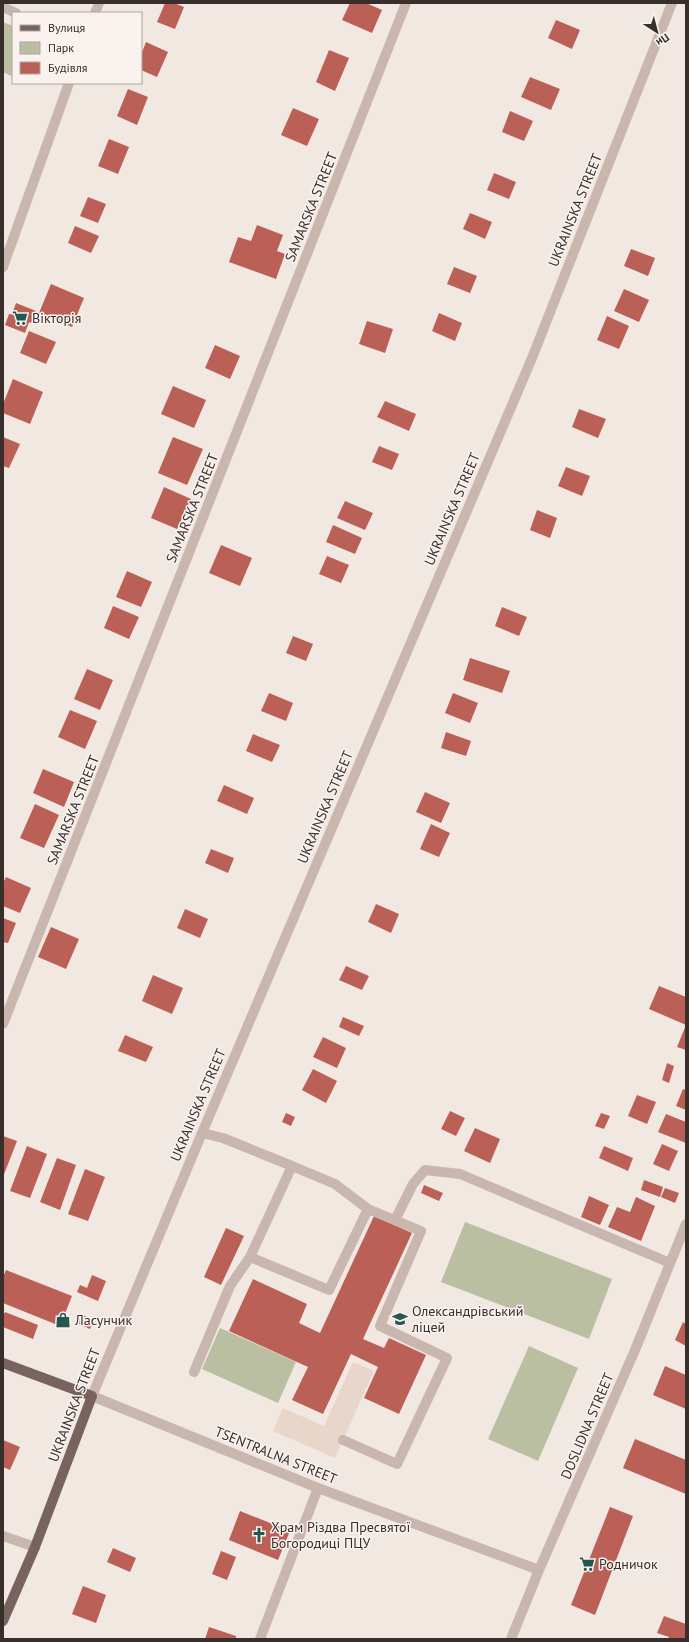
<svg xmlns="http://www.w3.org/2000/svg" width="689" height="1642" viewBox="0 0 689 1642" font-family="'PT Sans',sans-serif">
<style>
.green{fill:#babfa2}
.plaza{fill:#e8d6ca}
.building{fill:#bb6056}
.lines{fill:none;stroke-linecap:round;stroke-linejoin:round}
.minor{stroke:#c9b6ae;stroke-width:10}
.major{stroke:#78635e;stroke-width:10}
.labels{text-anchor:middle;stroke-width:3;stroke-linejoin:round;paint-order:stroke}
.street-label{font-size:14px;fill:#382e2c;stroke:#f9f2ee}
.poi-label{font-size:14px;fill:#382e2c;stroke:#f9f2ee;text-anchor:start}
</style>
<rect width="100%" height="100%" fill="#f1e8e1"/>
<path class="green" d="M3 22 13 26V77L3 72Z
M465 1222 612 1279 589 1339 441 1282Z
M220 1328 296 1362 278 1403 202 1369Z
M529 1346 578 1368 538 1461 488 1439Z"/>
<path class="plaza" d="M353 1362 374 1371 335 1458 273 1431 283 1408 324 1426Z"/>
<path class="building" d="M165 3H174L184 7 175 29 157 22Z
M350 3H366L382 10 372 33 342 20Z
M556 20 580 30 572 49 548 38Z
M146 42 168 52 157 77 141 70V55Z
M329 50 349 58 335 91 316 82Z
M530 77 560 89 551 110 521 97Z
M128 89 148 97 137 125 117 116Z
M293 108 319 119 307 146 281 135Z
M510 111 533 121 524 141 502 132Z
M109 139 129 147 118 174 98 166Z
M494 173 516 182 509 199 487 190Z
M88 197 106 204 98 223 80 216Z
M470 213 492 222 485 239 463 229Z
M257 225 283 235 277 251 285 254 276 279 229 262 238 237 251 241Z
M75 226 99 236 91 253 68 243Z
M631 249 655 258 648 276 624 266Z
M454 267 477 276 470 293 447 284Z
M51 284 84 298 72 327 39 313Z
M624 289 649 300 639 322 614 311Z
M16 303 36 311 31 323 29 322 25 333 5 325 9 314H12Z
M439 313 462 323 455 341 432 331Z
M607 316 629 326 619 349 597 340Z
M367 321 393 329 385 353 359 344Z
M29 331 56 342 46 364 20 353Z
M215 345 240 356 230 379 205 368Z
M13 379 43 392 30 424 3 413V404Z
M173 386 206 400 194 428 161 414Z
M385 401 416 414 409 431 377 417Z
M579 409 606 419 598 438 572 427Z
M3 437 20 444 9 468 3 466Z
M173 437 203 449 187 485 158 473Z
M379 446 399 454 392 470 372 462Z
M566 467 590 476 582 496 558 486Z
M164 487 191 499 177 529 151 518Z
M345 501 373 513 365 530 337 518Z
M537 510 557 518 550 538 530 530Z
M333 525 362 538 355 554 326 542Z
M221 545 252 558 240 586 209 573Z
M327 556 349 565 341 583 319 574Z
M127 571 152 582 141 607 116 597Z
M113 606 139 617 129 639 104 628Z
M502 607 527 617 519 636 495 626Z
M293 636 313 644 306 661 286 653Z
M470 658 510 671 502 693 463 680Z
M87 669 113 680 100 710 74 699Z
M269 693 293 703 286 721 261 711Z
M453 693 478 703 470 723 445 713Z
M70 710 97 721 85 749 58 737Z
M446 732 471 741 466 756 441 748Z
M253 734 280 745 272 762 246 751Z
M43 769 74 782 64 807 33 793Z
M224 785 254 798 247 814 217 801Z
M425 792 450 803 441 823 416 812Z
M35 804 59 815 44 848 20 838Z
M431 824 450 833 439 857 420 849Z
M211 849 234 858 228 873 205 863Z
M6 877 31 888 20 913 3 906V883Z
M376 904 399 914 391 933 368 922Z
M185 909 208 919 200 938 177 928Z
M3 918 16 923 8 943 3 942Z
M51 927 79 939 66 969 38 957Z
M346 966 369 976 362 990 339 980Z
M153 975 183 988 172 1014 142 1001Z
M659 986 686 997V1050L677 1047 686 1025 649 1009Z
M343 1017 364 1026 359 1036 339 1027Z
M125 1035 153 1047 146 1062 118 1051Z
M323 1037 346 1048 337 1068 313 1057Z
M667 1063 674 1066 669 1083 662 1080Z
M313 1069 337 1081 326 1103 302 1090Z
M683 1089 686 1090V1110L676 1106Z
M637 1095 656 1102 647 1124 628 1116Z
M450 1111 465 1118 456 1136 441 1129Z
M286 1113 295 1117 291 1126 282 1122Z
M601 1113 610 1116 604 1129 595 1126Z
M666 1114 686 1122V1143L658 1132Z
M475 1128 500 1139 490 1163 464 1151Z
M3 1136 17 1141 3 1177Z
M662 1144 678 1151 669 1171 653 1164Z
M27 1146 47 1154 30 1198 10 1191Z
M604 1146 633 1158 628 1171 599 1158Z
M57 1158 76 1165 60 1210 40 1202Z
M85 1169 105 1177 88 1221 68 1214Z
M644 1180 663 1187 660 1197 641 1190Z
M424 1185 443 1193 439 1201 421 1193Z
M665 1188 679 1193 675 1203 661 1197Z
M589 1196 609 1205 600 1225 581 1217Z
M636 1197 655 1206 641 1241 608 1227 617 1207 630 1212Z
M374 1216 412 1233 363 1339 384 1348 389 1338 426 1355 399 1414 364 1398 378 1367 351 1354 323 1414 292 1400 308 1367 229 1331 253 1279 307 1304 299 1323 320 1333Z
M226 1228 244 1236 221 1285 204 1277Z
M6 1270 72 1296 60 1326 3 1303V1277Z
M92 1275 106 1281 98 1301 77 1292 80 1285 87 1288Z
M5 1312 38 1325 33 1339 3 1327V1317Z
M80 1314 94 1320 90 1329 77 1323Z
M683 1322 686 1324V1346L675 1340Z
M665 1366 686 1375V1409L653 1395Z
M635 1439 686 1460V1494L623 1468Z
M3 1440 20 1447 10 1470 3 1467Z
M610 1507 633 1516 595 1615 571 1605Z
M240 1511 290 1531 278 1560 229 1540Z
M113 1548 136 1558 130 1572 107 1562Z
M221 1551 236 1557 227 1580 212 1574Z
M83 1586 106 1595 96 1623 72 1614Z
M664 1616 686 1624V1639H668L669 1637 657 1633Z
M209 1627 236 1636V1639H205Z"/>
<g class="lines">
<path class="minor" d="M3 7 16 13
M95 13 99 3
M3 267 69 83
M3 1024 406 3
M202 1133 223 1138 292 1166
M395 1220 413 1184 425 1170 460 1174 670 1263
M250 1257 292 1166 335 1184 368 1209
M194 1372 230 1286 250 1257 329 1290 368 1209 421 1231 380 1326 447 1358 397 1464 343 1440
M3 1536 35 1547
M539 1570 318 1488 92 1396 202 1133 532 358 672 3
M260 1639 318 1488
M511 1639 539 1570 635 1350 686 1224"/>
<path class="major" d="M3 1363 92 1396 35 1547 3 1621"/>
</g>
<defs>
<g id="supermarket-bare" transform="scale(1.2)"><path d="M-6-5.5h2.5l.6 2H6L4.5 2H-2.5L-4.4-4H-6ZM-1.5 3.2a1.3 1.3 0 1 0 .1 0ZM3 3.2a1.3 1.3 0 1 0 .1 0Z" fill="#255652" stroke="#f9f2ee" stroke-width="2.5" paint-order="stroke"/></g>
<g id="school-bare" transform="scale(1.2)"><path d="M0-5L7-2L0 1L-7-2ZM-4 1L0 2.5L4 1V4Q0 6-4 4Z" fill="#255652" stroke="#f9f2ee" stroke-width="2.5" paint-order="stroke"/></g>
<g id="shop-bare" transform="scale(1.2)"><path d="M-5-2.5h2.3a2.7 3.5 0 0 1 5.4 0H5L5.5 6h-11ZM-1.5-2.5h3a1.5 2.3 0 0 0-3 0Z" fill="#255652" stroke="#f9f2ee" stroke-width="2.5" paint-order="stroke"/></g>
<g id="church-bare" transform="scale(1.2)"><path d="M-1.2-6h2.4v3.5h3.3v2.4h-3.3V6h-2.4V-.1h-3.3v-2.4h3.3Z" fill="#255652" stroke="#f9f2ee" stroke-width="2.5" paint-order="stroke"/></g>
</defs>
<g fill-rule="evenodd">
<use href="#supermarket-bare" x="20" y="318"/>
<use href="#school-bare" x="400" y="1319"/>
<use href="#shop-bare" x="63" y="1320"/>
<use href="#church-bare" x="259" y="1535"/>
<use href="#supermarket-bare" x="587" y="1564"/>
</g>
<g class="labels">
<g class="street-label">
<text transform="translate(311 207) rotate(-68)" y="5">SAMARSKA STREET</text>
<text transform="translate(575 210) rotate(-68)" y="5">UKRAINSKA STREET</text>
<text transform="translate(192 508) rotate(-68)" y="5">SAMARSKA STREET</text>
<text transform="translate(452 509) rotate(-67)" y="5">UKRAINSKA STREET</text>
<text transform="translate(325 807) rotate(-67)" y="5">UKRAINSKA STREET</text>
<text transform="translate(73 810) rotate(-68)" y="5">SAMARSKA STREET</text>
<text transform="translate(198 1105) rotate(-67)" y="5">UKRAINSKA STREET</text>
<text transform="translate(74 1405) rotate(-69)" y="5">UKRAINSKA STREET</text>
<text transform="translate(587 1426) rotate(-67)" y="5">DOSLIDNA STREET</text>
<text transform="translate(276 1455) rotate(22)" y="5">TSENTRALNA STREET</text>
</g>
<g class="poi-label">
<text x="32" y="323">Вікторія</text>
<text x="412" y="1316">Олександрівський<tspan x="412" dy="16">ліцей</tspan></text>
<text x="75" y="1325">Ласунчик</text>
<text x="271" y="1532">Храм Різдва Пресвятої<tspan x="271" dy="16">Богородиці ПЦУ</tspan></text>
<text x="599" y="1569">Родничок</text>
</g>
</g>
<rect width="689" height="1642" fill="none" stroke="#382e2c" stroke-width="8"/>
<rect x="12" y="12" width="130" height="72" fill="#f9f2ee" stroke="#aca4a0"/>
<rect x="20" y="25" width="20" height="6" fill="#78635e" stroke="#aca4a0"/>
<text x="48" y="32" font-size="12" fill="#382e2c">Вулиця</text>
<rect x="20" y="42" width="20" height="12" fill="#babfa2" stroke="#aca4a0"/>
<text x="48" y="52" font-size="12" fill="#382e2c">Парк</text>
<rect x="20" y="62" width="20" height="12" fill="#bb6056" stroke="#aca4a0"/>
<text x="48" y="72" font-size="12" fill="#382e2c">Будівля</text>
<g transform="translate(657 32) rotate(144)" stroke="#f9f2ee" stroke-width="3" paint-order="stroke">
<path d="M0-3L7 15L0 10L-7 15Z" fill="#382e2c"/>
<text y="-6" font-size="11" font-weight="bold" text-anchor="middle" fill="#382e2c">Пн</text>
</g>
</svg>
